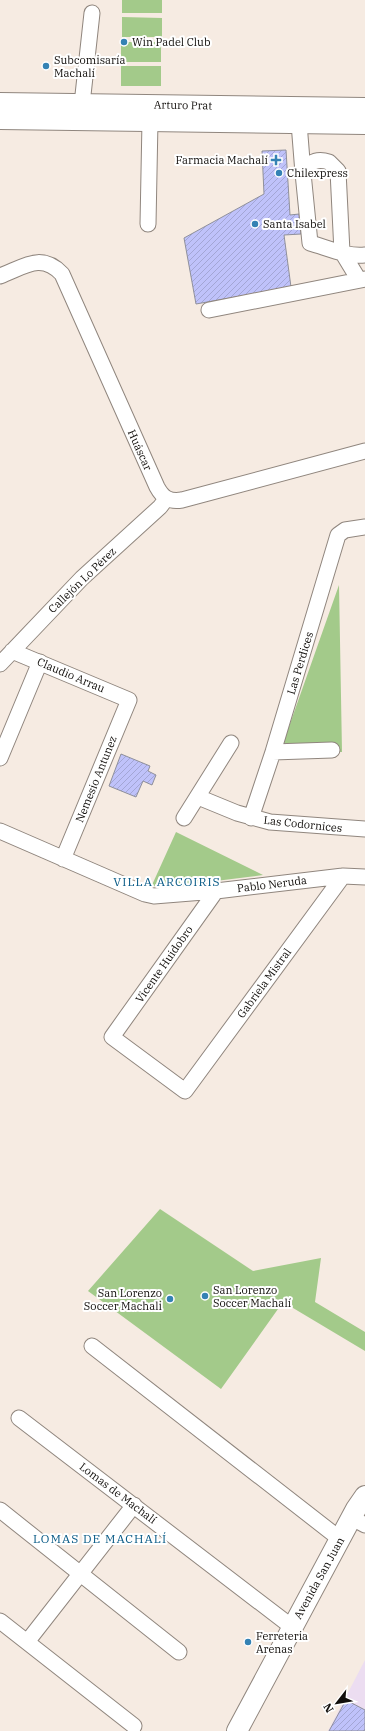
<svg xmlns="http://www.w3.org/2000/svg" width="365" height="1731" viewBox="0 0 365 1731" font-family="'IBM Plex Serif',serif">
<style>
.education{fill:#ecddf1}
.grass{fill:#a3ca8a}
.building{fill:url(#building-hatch);stroke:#8f909b}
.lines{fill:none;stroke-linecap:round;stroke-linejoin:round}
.minor-casing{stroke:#90867e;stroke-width:17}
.major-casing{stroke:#90867e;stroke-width:22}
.minor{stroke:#fff;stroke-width:15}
.major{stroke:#fff;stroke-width:20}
.poi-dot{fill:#3482b4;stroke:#fff;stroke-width:1.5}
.labels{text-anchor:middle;stroke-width:4;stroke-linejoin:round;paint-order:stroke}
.poi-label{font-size:11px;fill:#110e0b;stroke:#fff;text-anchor:start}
.street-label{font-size:11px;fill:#110e0b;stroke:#fff}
.neighbourhood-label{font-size:12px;letter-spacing:1px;fill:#085a86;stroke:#fff}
</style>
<defs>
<pattern id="building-hatch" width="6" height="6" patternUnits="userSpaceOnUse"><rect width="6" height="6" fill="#bfc2fa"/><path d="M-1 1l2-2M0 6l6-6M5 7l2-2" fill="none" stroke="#a3a6d5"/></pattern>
</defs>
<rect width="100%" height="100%" fill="#f6ebe2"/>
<path class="education" d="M365 1660V1731H328Z"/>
<path class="grass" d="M122 0H162V13H122Z
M122 17 162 18V37H122Z
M121 42H161V62H121Z
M121 66H161V86H121Z
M339 585 342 752H280Z
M176 832 263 875 159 888 152 885Z
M160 1209 253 1271 321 1258 315 1302 365 1332V1351L283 1302 221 1389 88 1291Z"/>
<path class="building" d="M286 150 290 215 299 214 301 234 284 235 291 287 196 304 184 238 264 194 262 151Z
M121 754 150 766 148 771 156 775 152 785 143 781 136 797 109 786Z
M346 1700 365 1710V1731H329Z"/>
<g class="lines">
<g class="minor-casing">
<path id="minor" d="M82 104 92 13
M299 123 303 173
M148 224 150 121
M0 276C24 267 41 252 62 274L157 487C163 498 169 502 182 500L365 451
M359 280 342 252 338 171 329 162C317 158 309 162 303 173L310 243C328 248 347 257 365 255
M209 310 365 279
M12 651 129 700 63 859
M0 664 82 578 160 507 166 499
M273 752 332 750
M0 758 40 662
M198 797 237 813 270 822 365 829
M184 818 231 743
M251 818 273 752 338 535 345 530 365 527
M0 831 145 894 154 896 216 891 343 876 365 877
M216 891 112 1037 185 1091 343 876
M92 1346 340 1539
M19 1418 292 1627
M0 1510 179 1652
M352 1518 365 1525
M0 1621 134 1726
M27 1642 134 1505"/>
</g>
<g class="major-casing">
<path id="major" d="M0 103 365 108
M0 119 365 124
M237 1731 356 1509 365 1496"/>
</g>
<use href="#minor" class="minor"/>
<use href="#major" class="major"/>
</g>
<g class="poi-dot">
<circle cx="124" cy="42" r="4"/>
<circle cx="46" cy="66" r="4"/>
<path d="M274 154h4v4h4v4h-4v4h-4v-4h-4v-4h4z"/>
<circle cx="279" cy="173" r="4"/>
<circle cx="255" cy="224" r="4"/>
<circle cx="205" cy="1296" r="4"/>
<circle cx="170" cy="1299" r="4"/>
<circle cx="248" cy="1642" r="4"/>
</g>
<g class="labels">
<g class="poi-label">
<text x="132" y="46">Win Padel Club</text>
<text x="54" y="64">Subcomisaría<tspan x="54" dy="13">Machalí</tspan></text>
<text x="268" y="164" text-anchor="end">Farmacia Machalí</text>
<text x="287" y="177">Chilexpress</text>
<text x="263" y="228">Santa Isabel</text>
<text x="213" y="1294">San Lorenzo<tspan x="213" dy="13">Soccer Machalí</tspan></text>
<text x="162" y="1297" text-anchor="end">San Lorenzo<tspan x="162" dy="13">Soccer Machali</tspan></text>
<text x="256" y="1640">Ferreteria<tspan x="256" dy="13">Arenas</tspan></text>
</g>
<g class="street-label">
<text transform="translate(183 105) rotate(1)" y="4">Arturo Prat</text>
<text transform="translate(140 450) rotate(66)" y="4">Huáscar</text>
<text transform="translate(82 580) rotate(-44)" y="4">Callejón Lo Pérez</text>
<text transform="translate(300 663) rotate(-73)" y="4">Las Perdices</text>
<text transform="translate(71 675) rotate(23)" y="4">Claudio Arrau</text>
<text transform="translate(96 779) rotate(-68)" y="4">Nemesio Antunez</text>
<text transform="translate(303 824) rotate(6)" y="4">Las Codornices</text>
<text transform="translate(272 884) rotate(-7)" y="4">Pablo Neruda</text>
<text transform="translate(164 964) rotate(-55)" y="4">Vicente Huidobro</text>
<text transform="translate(264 983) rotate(-54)" y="4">Gabriela Mistral</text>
<text transform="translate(118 1493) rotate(37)" y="4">Lomas de Machalí</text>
<text transform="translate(319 1578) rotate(-61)" y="4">Avenida San Juan</text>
</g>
<g class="neighbourhood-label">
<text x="167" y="886">VILLA ARCOIRIS</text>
<text x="100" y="1543">LOMAS DE MACHALÍ</text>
</g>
</g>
<g transform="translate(337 1703) rotate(239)" stroke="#ffffff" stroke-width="3" paint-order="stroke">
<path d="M0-3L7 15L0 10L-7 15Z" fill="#110e0b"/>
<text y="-6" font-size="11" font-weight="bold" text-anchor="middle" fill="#110e0b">N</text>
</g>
</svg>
